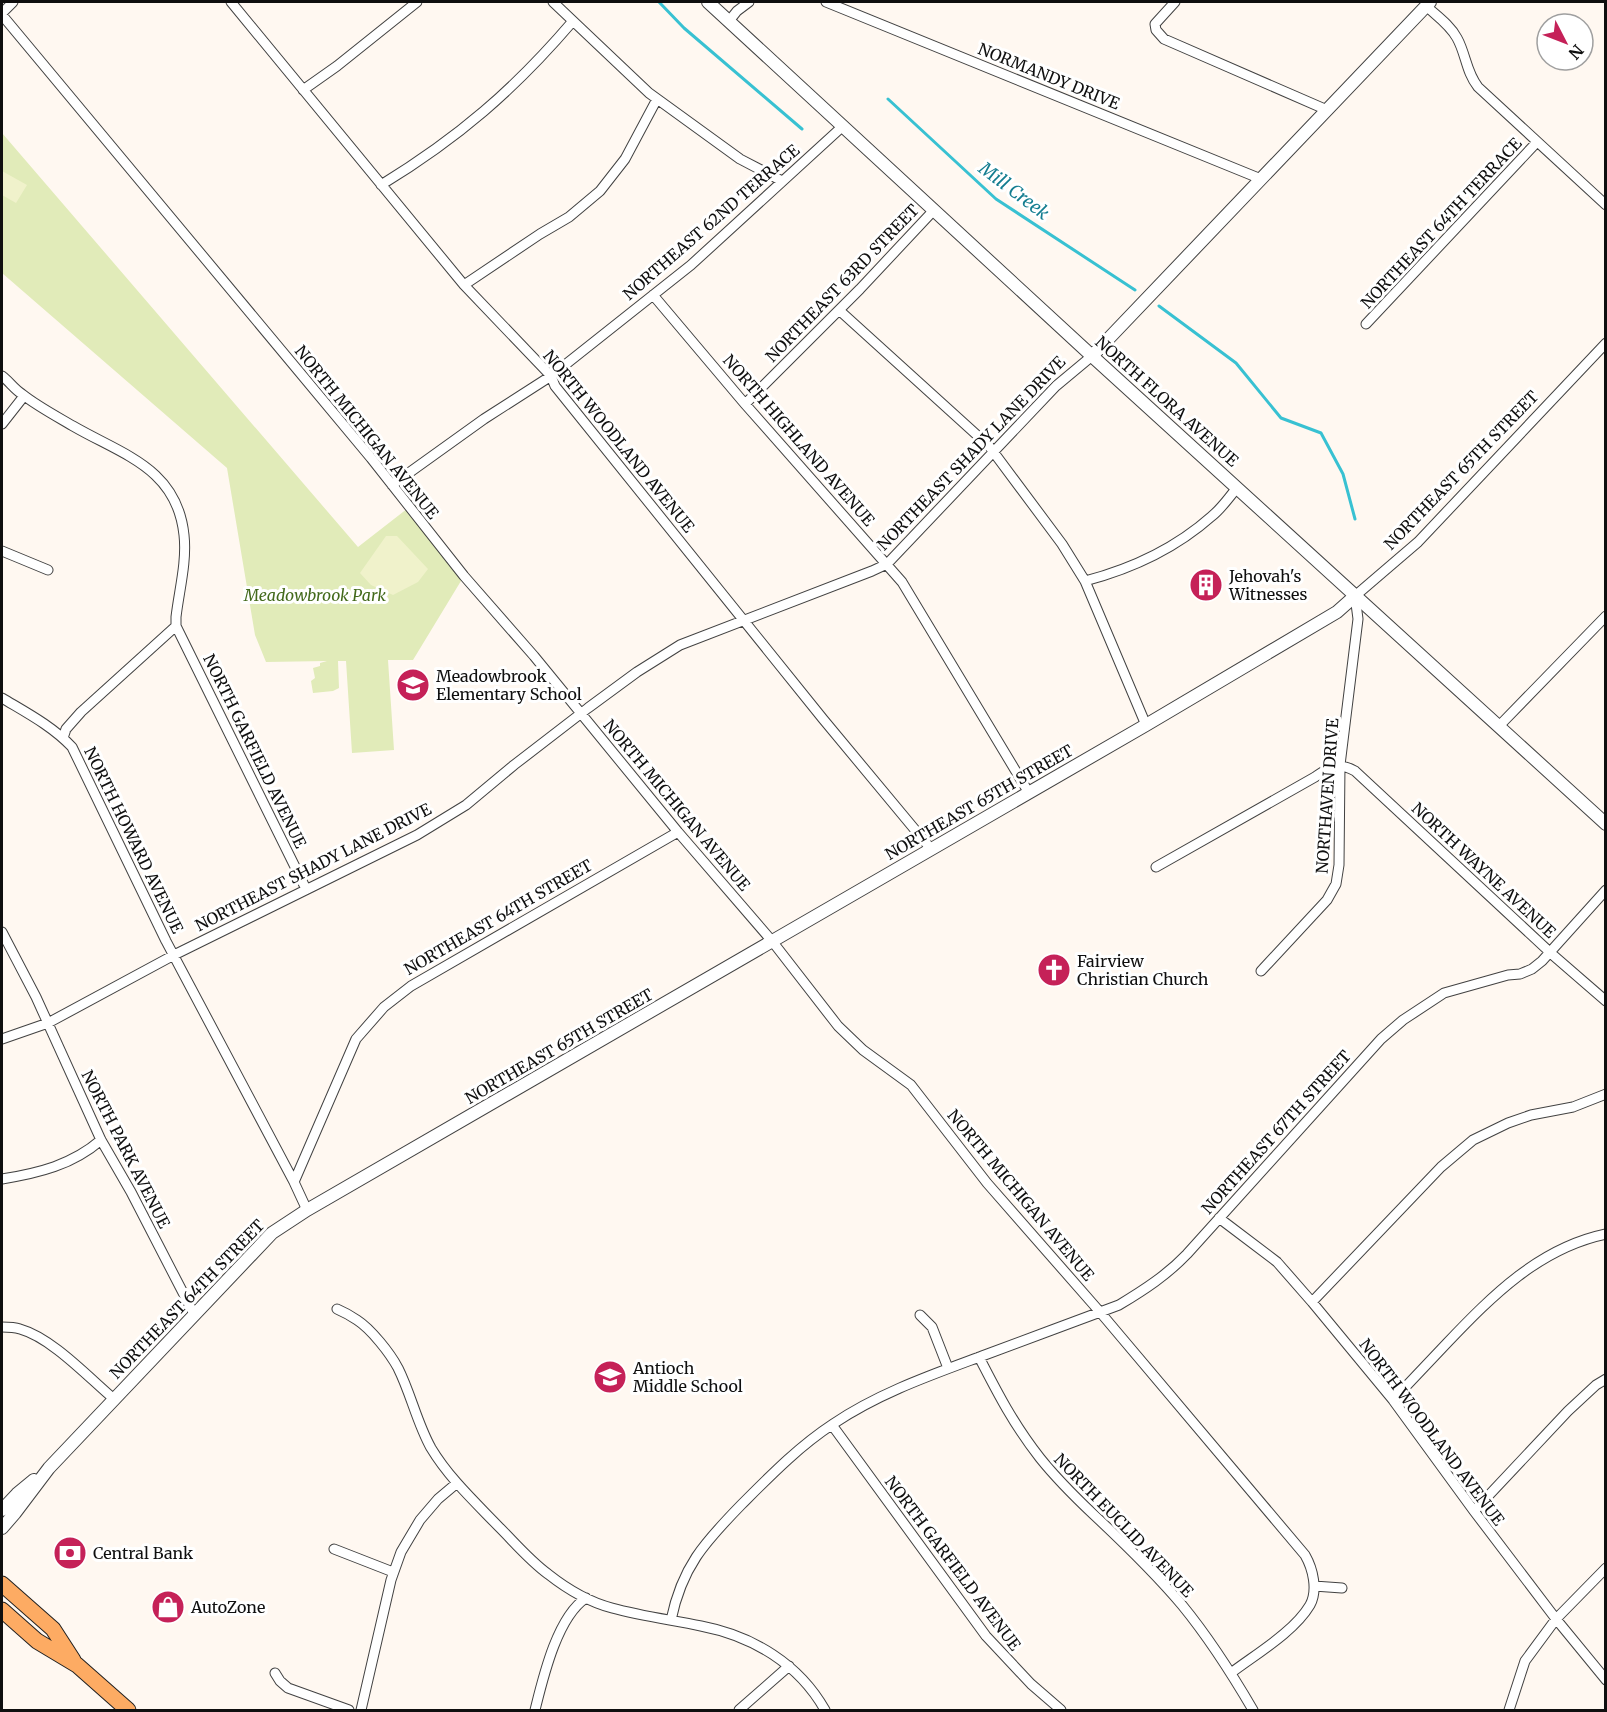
<svg xmlns="http://www.w3.org/2000/svg" width="1607" height="1712" viewBox="0 0 1607 1712" font-family="Merriweather,serif">
<style>
.green{fill:#e1ebb9}
.pitch{fill:#f0f2cb}
.lines{fill:none;stroke-linecap:round;stroke-linejoin:round}
.stream{stroke:#38c1d2;stroke-width:3}
.minor-casing{stroke:#424242;stroke-width:11}
.tertiary-casing{stroke:#424242;stroke-width:14}
.primary-casing{stroke:#202020;stroke-width:17}
.minor{stroke:#fff;stroke-width:9}
.tertiary{stroke:#fff;stroke-width:12}
.primary{stroke:#fdab63;stroke-width:15}
.labels{text-anchor:middle;stroke-width:6;stroke-linejoin:round;paint-order:stroke}
.street-label{font-size:16px;fill:#0f0f0f;stroke:#fff}
.poi-label{font-size:16px;fill:#0f0f0f;stroke:#fff;text-anchor:start}
.park-label{font-size:16px;font-style:italic;fill:#436a1c;stroke:#fff}
.water-label{font-size:18px;font-style:italic;fill:#137d90;stroke:#fff}
</style>
<rect width="100%" height="100%" fill="#fff8f1"/>
<path class="green" d="M2 133 358 547 412 505 464 576 413 660H388L394 750 352 753 346 661H338L339 688 333 691 313 693 311 681 315 678 313 668 320 666V663L327 661 266 662 255 635 227 468 2 273Z"/>
<path class="pitch" d="M2 171 27 185 16 203 2 195Z
M386 536H397L428 569 418 582 393 595 371 585 360 573Z"/>
<g class="lines">
<path class="stream" d="M659 2 684 28 802 129
M888 99 996 199 1135 290
M1159 306 1236 363 1281 418 1321 433 1343 474 1355 519"/>
<g class="minor-casing">
<path id="minor" d="M231 2 464 285 551 376 555 386 823 719 931 849
M553 2 649 93 740 159 782 181
M826 2 1261 179
M1175 2 1155 24 1156 30 1164 39 1327 110
M1426 6C1437 16 1450 25 1457 38 1466 54 1466 72 1478 87L1606 205
M2 13 13 2
M2 15 371 458 464 576 534 656 678 832 772 941 838 1026 863 1050 911 1085 987 1183 1100 1312 1305 1555C1313 1569 1318 1590 1310 1605 1294 1632 1256 1654 1231 1673
M729 21 737 11 749 2
M303 90 337 66 417 2
M381 185C458 138 514 90 573 21
M464 285 540 234 569 217 600 191 625 159 657 99
M653 295 745 404 902 582 1029 793
M839 310 989 446 1062 544 1085 581 1146 725
M1366 324 1537 142
M2 376C9 381 14 389 22 394 37 406 56 416 73 426 123 455 177 468 184 535 187 562 179 591 176 617V626L306 889
M745 404 860 289 934 210
M2 424 24 396
M392 485 484 419 551 376 691 265 843 126
M2 551 48 570
M1085 581C1131 569 1176 548 1212 516 1222 508 1229 497 1237 488
M2 698C27 713 52 726 72 747L166 941 294 1182
M1499 726 1606 616
M63 738 66 729 81 712 176 626
M1156 867 1315 777C1331 766 1337 761 1355 771L1554 956 1606 1001
M2 932 36 997 101 1140 131 1192 194 1314
M1261 971 1327 900 1336 884 1339 865 1340 765 1358 619 1355 596 1418 542 1606 343
M2 1039 48 1023 174 955 417 835 466 805 514 765 588 708 637 672 680 645 872 571 887 564 1056 386 1092 356
M2 1179C39 1173 72 1165 101 1140
M307 1210 294 1182 356 1039 384 1007 411 986 678 832
M1219 1218 1277 1262 1312 1302 1393 1400 1474 1511 1556 1619 1606 1680
M1312 1302 1441 1167 1473 1140 1508 1123 1531 1115 1573 1107 1606 1094
M337 1309C344 1312 351 1316 357 1320 371 1329 390 1353 398 1368 411 1394 417 1423 431 1448 449 1478 475 1502 499 1527 515 1543 530 1561 548 1574 567 1589 589 1602 612 1608 641 1616 672 1620 701 1626 753 1636 799 1664 825 1710
M920 1315 932 1327 948 1368
M2 1327C8 1327 14 1327 20 1329 52 1338 88 1377 114 1399
M979 1357C998 1394 1014 1425 1040 1458 1056 1478 1074 1496 1093 1514 1124 1543 1155 1573 1182 1605 1209 1638 1232 1674 1253 1710
M1393 1400C1411 1381 1429 1362 1447 1343 1492 1296 1539 1248 1606 1234
M832 1425 986 1636 1031 1684 1061 1710
M1474 1511 1568 1411 1596 1385 1606 1379
M334 1549 393 1572
M1314 1586 1342 1588
M671 1620C682 1567 704 1543 741 1505 770 1476 798 1447 833 1424 879 1393 931 1375 982 1356 1028 1339 1073 1322 1119 1305 1144 1290 1167 1275 1187 1254L1381 1039 1403 1020 1444 993 1508 975 1520 974 1532 969 1542 961 1606 890
M275 1673 280 1681 288 1688 349 1710
M361 1710 391 1580 401 1552 420 1520 438 1499 457 1483
M535 1710C543 1678 557 1617 586 1598
M739 1710 789 1666
M1509 1710 1525 1661 1556 1619 1606 1568"/>
</g>
<g class="tertiary-casing">
<path id="tertiary" d="M708 2 1092 356 1606 824
M1092 356 1430 2
M2 1510 17 1494 34 1480
M2 1528 15 1513 49 1468 272 1233 307 1210 1146 725 1337 612 1355 596"/>
</g>
<g class="primary-casing">
<path id="primary" d="M2 1584 53 1629 73 1660
M2 1610 37 1641 77 1665 128 1710"/>
</g>
<use href="#minor" class="minor"/>
<use href="#tertiary" class="tertiary"/>
<use href="#primary" class="primary"/>
</g>
<defs>
<g id="building-disc" transform="scale(1.725)"><circle r="9.5" fill="#c52158" stroke="#fff"/><path d="M-4-6H4V6H1V3H-1V6H-4ZM-2.5-4.3h1.7v1.8h-1.7ZM.8-4.3h1.7v1.8H.8ZM-2.5-1h1.7V.8h-1.7ZM.8-1h1.7V.8H.8Z" fill="#fff"/></g>
<g id="school-disc" transform="scale(1.725)"><circle r="9.5" fill="#c52158" stroke="#fff"/><path d="M0-5L7-2L0 1L-7-2ZM-4 1L0 2.5L4 1V4Q0 6-4 4Z" fill="#fff"/></g>
<g id="church-disc" transform="scale(1.725)"><circle r="9.5" fill="#c52158" stroke="#fff"/><path d="M-1.2-6h2.4v3.5h3.3v2.4h-3.3V6h-2.4V-.1h-3.3v-2.4h3.3Z" fill="#fff"/></g>
<g id="bank-disc" transform="scale(1.725)"><circle r="9.5" fill="#c52158" stroke="#fff"/><path d="M-6-4H6V4H-6ZM0-2.3a2.3 2.3 0 1 0 0 4.6a2.3 2.3 0 1 0 0-4.6Z" fill="#fff"/></g>
<g id="shop-disc" transform="scale(1.725)"><circle r="9.5" fill="#c52158" stroke="#fff"/><path d="M-5-2.5h2.3a2.7 3.5 0 0 1 5.4 0H5L5.5 6h-11ZM-1.5-2.5h3a1.5 2.3 0 0 0-3 0Z" fill="#fff"/></g>
</defs>
<g fill-rule="evenodd">
<use href="#building-disc" x="1206" y="585"/>
<use href="#school-disc" x="413" y="685"/>
<use href="#church-disc" x="1054" y="970"/>
<use href="#school-disc" x="610" y="1377"/>
<use href="#bank-disc" x="70" y="1553"/>
<use href="#shop-disc" x="168" y="1607"/>
</g>
<g class="labels">
<g class="street-label">
<text transform="translate(1049 76) rotate(22)" y="6">NORMANDY DRIVE</text>
<text transform="translate(711 222) rotate(-41)" y="6">NORTHEAST 62ND TERRACE</text>
<text transform="translate(1441 223) rotate(-47)" y="6">NORTHEAST 64TH TERRACE</text>
<text transform="translate(842 283) rotate(-46)" y="6">NORTHEAST 63RD STREET</text>
<text transform="translate(1167 401) rotate(42)" y="6">NORTH FLORA AVENUE</text>
<text transform="translate(367 432) rotate(51)" y="6">NORTH MICHIGAN AVENUE</text>
<text transform="translate(799 440) rotate(49)" y="6">NORTH HIGHLAND AVENUE</text>
<text transform="translate(619 441) rotate(51)" y="6">NORTH WOODLAND AVENUE</text>
<text transform="translate(971 453) rotate(-46)" y="6">NORTHEAST SHADY LANE DRIVE</text>
<text transform="translate(1461 470) rotate(-46)" y="6">NORTHEAST 65TH STREET</text>
<text transform="translate(255 751) rotate(64)" y="6">NORTH GARFIELD AVENUE</text>
<text transform="translate(1327 796) rotate(-86)" y="6">NORTHAVEN DRIVE</text>
<text transform="translate(979 802) rotate(-30)" y="6">NORTHEAST 65TH STREET</text>
<text transform="translate(677 805) rotate(50)" y="6">NORTH MICHIGAN AVENUE</text>
<text transform="translate(134 840) rotate(64)" y="6">NORTH HOWARD AVENUE</text>
<text transform="translate(313 867) rotate(-27)" y="6">NORTHEAST SHADY LANE DRIVE</text>
<text transform="translate(1484 870) rotate(43)" y="6">NORTH WAYNE AVENUE</text>
<text transform="translate(498 917) rotate(-30)" y="6">NORTHEAST 64TH STREET</text>
<text transform="translate(559 1046) rotate(-30)" y="6">NORTHEAST 65TH STREET</text>
<text transform="translate(1276 1132) rotate(-48)" y="6">NORTHEAST 67TH STREET</text>
<text transform="translate(126 1149) rotate(63)" y="6">NORTH PARK AVENUE</text>
<text transform="translate(1021 1195) rotate(50)" y="6">NORTH MICHIGAN AVENUE</text>
<text transform="translate(187 1299) rotate(-46)" y="6">NORTHEAST 64TH STREET</text>
<text transform="translate(1432 1432) rotate(53)" y="6">NORTH WOODLAND AVENUE</text>
<text transform="translate(1124 1525) rotate(46)" y="6">NORTH EUCLID AVENUE</text>
<text transform="translate(953 1563) rotate(53)" y="6">NORTH GARFIELD AVENUE</text>
</g>
<g class="poi-label">
<text x="1229" y="582">Jehovah's<tspan x="1229" dy="18">Witnesses</tspan></text>
<text x="436" y="682">Meadowbrook<tspan x="436" dy="18">Elementary School</tspan></text>
<text x="1077" y="967">Fairview<tspan x="1077" dy="18">Christian Church</tspan></text>
<text x="633" y="1374">Antioch<tspan x="633" dy="18">Middle School</tspan></text>
<text x="93" y="1559">Central Bank</text>
<text x="191" y="1613">AutoZone</text>
</g>
<g class="park-label">
<text x="315" y="601">Meadowbrook Park</text>
</g>
<g class="water-label">
<text transform="translate(1014 191) rotate(37)" y="6">Mill Creek</text>
</g>
</g>
<rect width="1607" height="1712" fill="none" stroke="#0f0f0f" stroke-width="6"/>
<g transform="translate(1565 42) rotate(132)"><circle r="28" fill="#ffffff" stroke="#9f9f9f" stroke-width="1.5"/>
<path d="M0-4.5L10 22L0 15L-10 22Z" fill="#c52158"/>
<text y="-9" font-size="16" font-weight="bold" text-anchor="middle" fill="#0f0f0f">N</text>
</g>
</svg>
